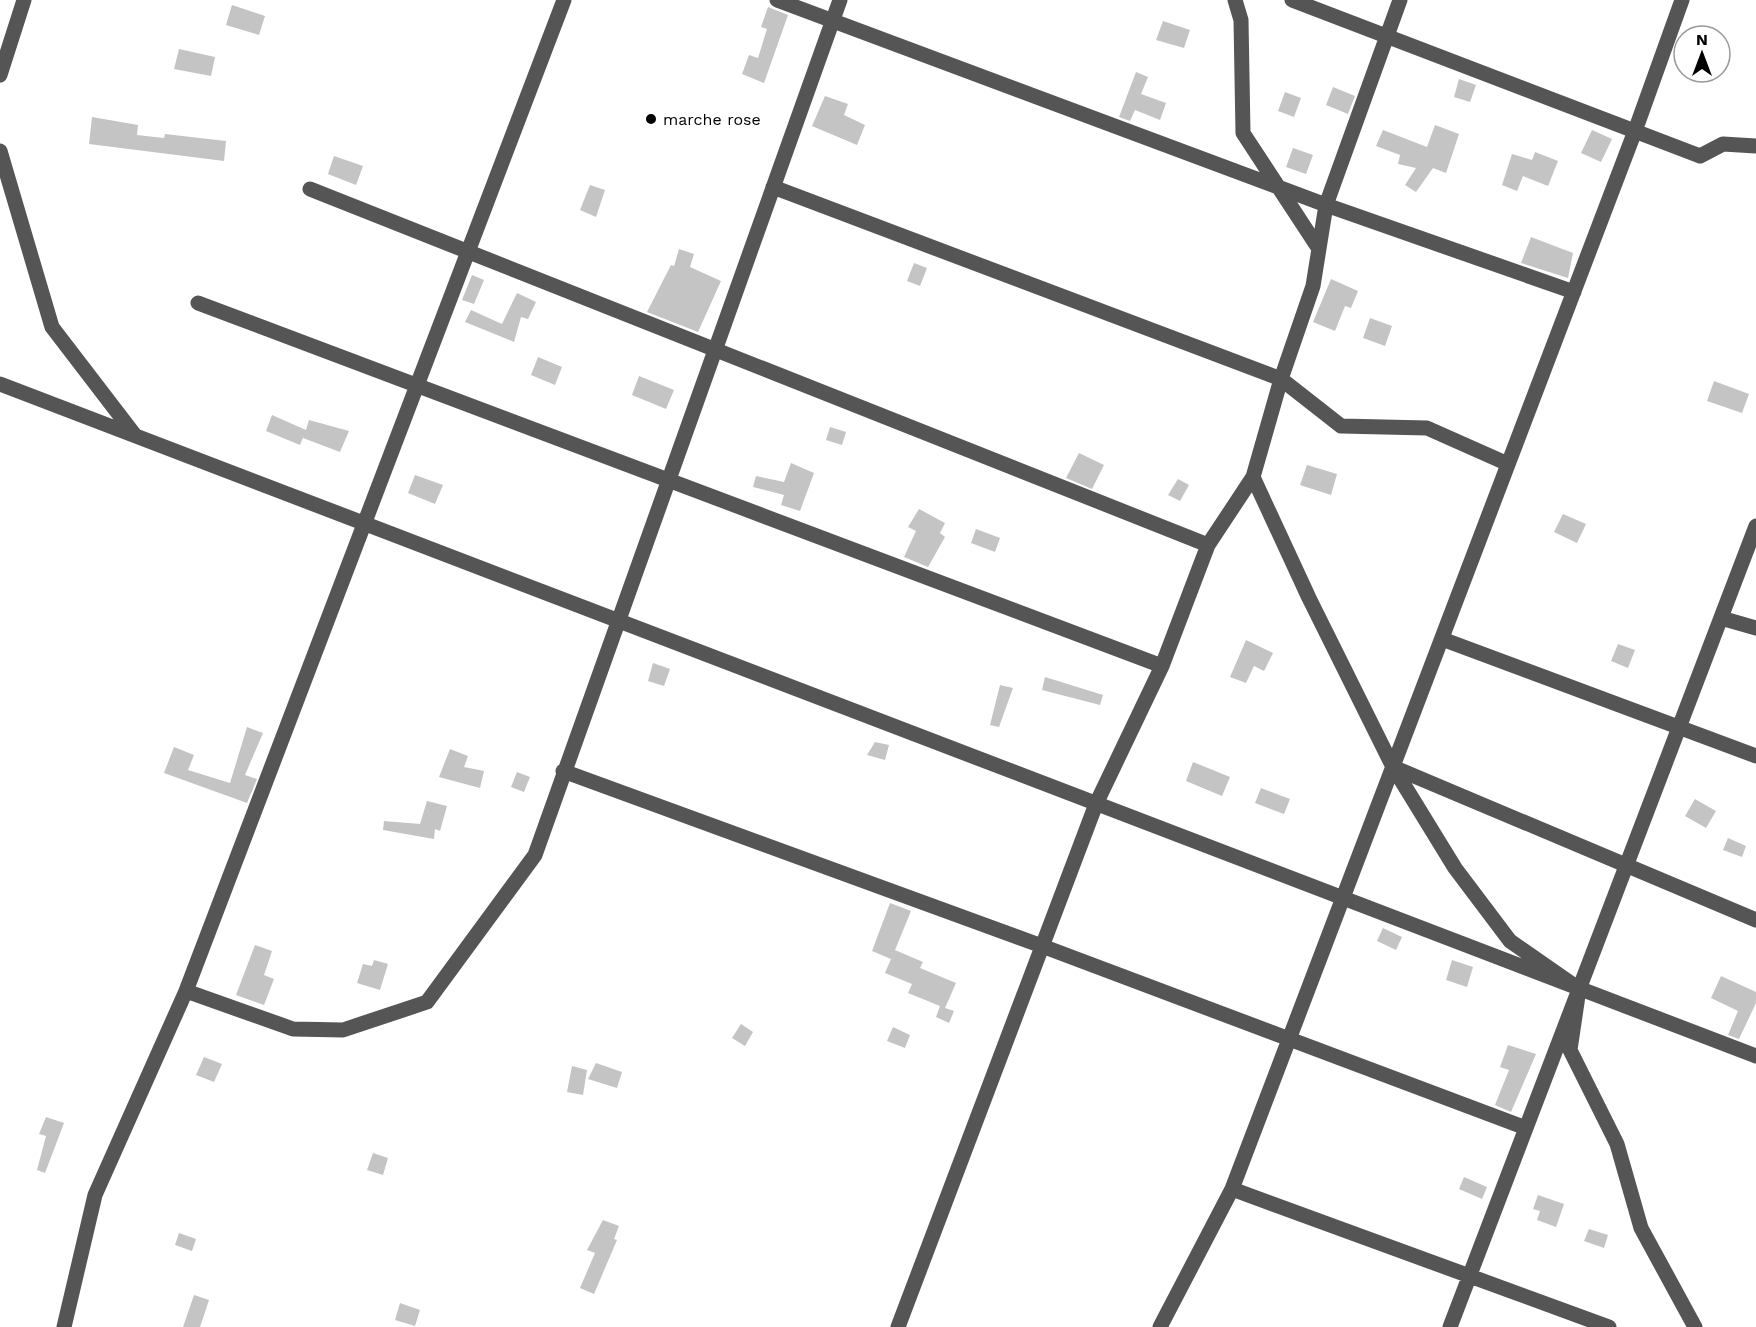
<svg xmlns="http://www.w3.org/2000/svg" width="1756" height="1327" viewBox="0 0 1756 1327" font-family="'Work Sans',sans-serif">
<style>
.building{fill:#c4c4c4}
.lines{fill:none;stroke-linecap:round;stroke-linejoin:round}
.minor{stroke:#555;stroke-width:15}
.poi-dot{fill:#000;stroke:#fff;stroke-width:2}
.labels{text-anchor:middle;stroke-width:4.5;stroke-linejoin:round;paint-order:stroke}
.poi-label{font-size:16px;fill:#000;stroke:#fff;text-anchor:start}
</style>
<rect width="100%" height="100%" fill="#fff"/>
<path class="building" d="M232 5 265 16 259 35 226 25Z
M768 7 788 15 764 83 742 74 749 55 758 58 767 29 761 27Z
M1163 21 1190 30 1184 48 1156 40Z
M179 49 215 57 211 76 174 69Z
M1136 72 1148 77 1141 94 1166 103 1160 120 1135 110 1130 121 1119 117Z
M1459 79 1476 85 1470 102 1454 97Z
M1333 87 1355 96 1348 114 1326 105Z
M1285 92 1301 98 1294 117 1278 111Z
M825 96 848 104 844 115 865 125 857 145 812 126Z
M92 117 138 125 137 135 164 138 165 134 226 141 224 161 89 144Z
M1435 125 1459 134 1446 173 1433 168 1416 192 1405 185 1416 168 1398 164 1400 155 1376 146 1383 130 1427 147Z
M1592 130 1612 139 1601 162 1581 153Z
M1293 148 1313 155 1306 174 1286 167Z
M1535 152 1558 161 1548 186 1523 176 1517 191 1502 185 1512 154 1532 160Z
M334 156 363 166 356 185 328 174Z
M590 185 605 190 596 217 580 210Z
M1531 237 1573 253 1568 278 1521 263Z
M679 249 694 254 690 267 721 281 698 332 647 312 671 265 674 266Z
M914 263 927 268 920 286 907 281Z
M472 275 484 280 474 304 462 300Z
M1331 279 1358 291 1351 308 1345 306 1335 331 1313 322Z
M517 293 536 302 528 319 521 317 514 342 465 322 471 310 502 324Z
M1370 318 1392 326 1385 346 1363 338Z
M538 357 562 367 555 385 531 375Z
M639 376 674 390 666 409 632 395Z
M1714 381 1749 394 1742 413 1707 401Z
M272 415 306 430 309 420 349 431 340 452 303 438 304 435 300 445 266 431Z
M830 427 846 432 842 445 826 440Z
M1079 453 1104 465 1092 489 1066 478Z
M791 463 814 473 800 511 781 505 784 495 753 487 756 476 784 482Z
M1307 465 1337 474 1331 495 1300 485Z
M415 475 443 485 435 504 408 493Z
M1178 479 1189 485 1180 501 1168 495Z
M919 509 945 523 940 533 945 537 928 567 904 557 916 531 908 527Z
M1563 514 1586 524 1577 543 1554 532Z
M976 529 1000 538 995 552 971 543Z
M1246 640 1273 653 1264 671 1254 666 1246 683 1230 677Z
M1618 644 1635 650 1628 668 1611 661Z
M653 663 670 669 664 686 648 681Z
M1045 677 1103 695 1100 705 1042 690Z
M1000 685 1013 688 999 727 990 725Z
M247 727 263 733 245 775 257 779 247 803 164 773 174 747 194 755 188 770 230 783Z
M875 742 889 745 885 760 867 755Z
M450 749 468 756 464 767 484 771 480 788 439 777Z
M1193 762 1230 777 1222 796 1186 781Z
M517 772 530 777 524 792 511 787Z
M1261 788 1290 799 1284 814 1255 803Z
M1695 799 1716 811 1706 828 1685 816Z
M427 801 447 806 440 831 435 829 434 839 383 830 384 821 420 824Z
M1728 838 1746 846 1742 857 1723 850Z
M890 903 911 911 895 950 923 962 920 968 956 983 945 1008 954 1011 949 1023 936 1017 940 1006 908 993 912 984 885 973 891 959 872 951Z
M1383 928 1402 937 1396 950 1377 941Z
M255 945 272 951 264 975 274 979 264 1005 236 995Z
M374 960 388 964 380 990 357 983 363 964 372 966Z
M1452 960 1473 967 1467 987 1446 980Z
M1721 976 1756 992V1003L1739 1039 1728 1035 1738 1011 1711 998Z
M741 1024 753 1032 745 1046 732 1038Z
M893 1027 910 1035 905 1048 887 1041Z
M1508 1045 1536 1054 1511 1112 1495 1105 1509 1070 1500 1067Z
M204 1057 222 1064 214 1082 196 1075Z
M596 1063 622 1072 617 1088 588 1079Z
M572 1066 587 1070 583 1095 567 1092Z
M46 1117 64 1123 45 1173 37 1170 46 1136 39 1134Z
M373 1153 388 1158 383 1175 367 1170Z
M1464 1177 1487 1187 1482 1199 1459 1189Z
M1538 1195 1564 1204 1556 1227 1537 1220 1540 1211 1533 1209Z
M603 1220 619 1226 614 1239 617 1240 594 1294 580 1288 595 1253 587 1250Z
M1589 1229 1608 1235 1604 1248 1584 1241Z
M179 1233 196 1239 192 1251 175 1245Z
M194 1295 209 1300 200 1327H183Z
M400 1303 420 1310 415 1326 395 1320Z"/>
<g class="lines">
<path class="minor" d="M777 0 1326 205 1574 292
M1235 0 1241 20 1243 133 1319 249
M1292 0 1700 156 1723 144 1756 146
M0 75 24 0
M0 151 52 327 134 434
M773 187 1281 379 1341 426 1427 428 1508 464
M310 189 1208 545
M198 303 1162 666
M0 384 1756 1056
M1253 477 1309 598 1393 767 1455 868 1510 941 1579 989 1570 1050 1617 1144 1641 1228 1695 1327
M1721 618 1756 628
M1442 639 1756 756
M1393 767 1756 920
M563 771 1042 946 1526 1128
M186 991 564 0
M1232 1189 1609 1327
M64 1327 95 1195 186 991 293 1029 343 1030 427 1002 535 855 840 0
M898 1327 1096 804 1162 666 1208 545 1253 477 1281 379 1313 286 1326 205 1400 0
M1160 1327 1232 1189 1635 131 1682 0
M1450 1327 1756 526"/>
</g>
<circle class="poi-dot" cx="651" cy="119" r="6"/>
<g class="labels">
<g class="poi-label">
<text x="663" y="125">marche rose</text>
</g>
</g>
<g transform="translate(1702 54)"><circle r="28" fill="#ffffff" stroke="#999999" stroke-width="1.5"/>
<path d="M0-4.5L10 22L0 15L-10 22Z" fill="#000000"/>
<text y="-9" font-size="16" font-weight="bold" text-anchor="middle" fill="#000000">N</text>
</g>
</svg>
